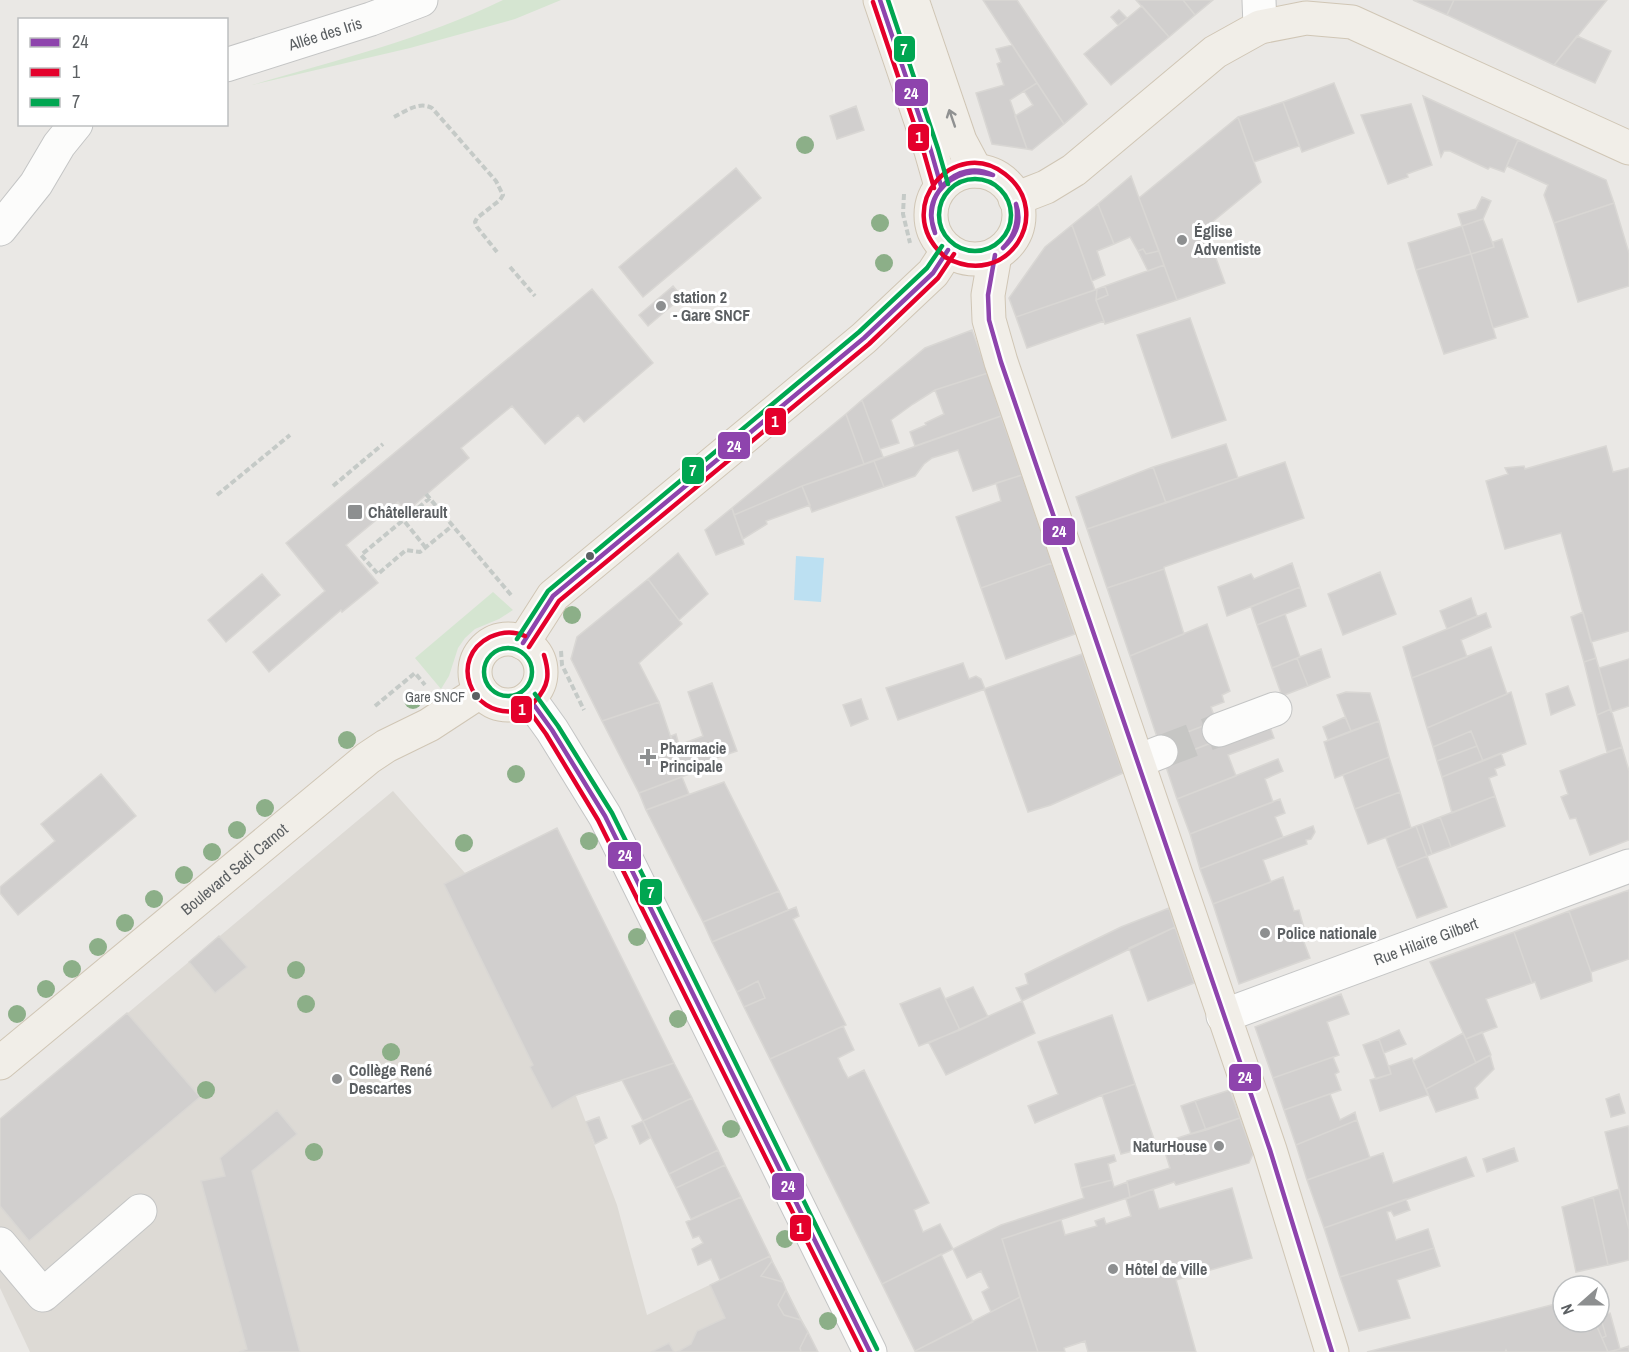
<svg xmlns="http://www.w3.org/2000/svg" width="1629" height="1352" viewBox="0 0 1629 1352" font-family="'Archivo Narrow',sans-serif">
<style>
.education{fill:#dddad5}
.green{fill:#d5e5d1}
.water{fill:#bce0f2}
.building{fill:#d1cfce;stroke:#d9d7d4;stroke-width:1.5}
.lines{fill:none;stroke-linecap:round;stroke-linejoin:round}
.minor-tunnel{stroke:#c6c6c4;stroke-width:33;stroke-dasharray:33 16;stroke-linecap:butt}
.minor-casing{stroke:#c4c5c5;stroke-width:35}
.major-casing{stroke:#d0c6b5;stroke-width:35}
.path{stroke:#c5cac7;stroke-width:4;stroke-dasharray:6 3;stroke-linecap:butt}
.minor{stroke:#fcfcfb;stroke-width:33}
.major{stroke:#f1eee8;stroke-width:33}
.bus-1-casing{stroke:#fff;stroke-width:9}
.bus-2-casing{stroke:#fff;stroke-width:9}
.bus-3-casing{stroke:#fff;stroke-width:9}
.bus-1{stroke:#8e44ad;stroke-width:4.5}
.bus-2{stroke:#e4002b;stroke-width:4.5}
.bus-3{stroke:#00a651;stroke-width:4.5}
.tree{fill:#8caf88}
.oneway{stroke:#909191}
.poi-dot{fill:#8d8f90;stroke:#fff;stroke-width:2}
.bus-dot{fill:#5b5f62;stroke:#fff;stroke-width:2}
.labels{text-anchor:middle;stroke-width:6;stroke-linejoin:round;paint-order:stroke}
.bus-label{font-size:14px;fill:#5b5f62;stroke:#fff;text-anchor:end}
.street-label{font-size:16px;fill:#5b5f62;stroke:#fff}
.poi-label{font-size:16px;font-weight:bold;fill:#5b5f62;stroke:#fff;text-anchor:start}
.line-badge{stroke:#fff;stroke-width:2}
.badge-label{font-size:16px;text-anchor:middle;font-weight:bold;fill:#fff}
</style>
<rect width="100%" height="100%" fill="#eae8e5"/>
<path class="education" d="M393 791 465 873 557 828 674 1063 576 1096 617 1205 647 1315 770 1256 818 1352H30L0 1288V1120Z"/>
<path class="green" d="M503 0H561L515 19 410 48 252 85C337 60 423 39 503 0Z
M493 592 513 610 499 619 475 629 465 638 458 648 449 676 441 689 415 658Z"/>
<path class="water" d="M796 556 824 558 821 602 794 600Z"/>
<path class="building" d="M983 0H1017L1087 104 1064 124Z
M1136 0H1183L1195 15 1169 37Z
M1183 0H1213L1195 15Z
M1413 0H1454L1447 15Z
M1454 0H1607L1554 65 1447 15Z
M1142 6 1169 37 1111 85 1084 54Z
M1119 10 1127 18 1118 25 1111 17Z
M1577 36 1611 51 1595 83 1554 65Z
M1012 45 1037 83 1010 100 1027 149 992 144 976 93 1004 85 997 64 1001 62 996 49Z
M1037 83 1064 124 1032 150 1027 149 1015 116 1033 105 1024 91Z
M1334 83 1354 133 1302 152 1283 102Z
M1423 96 1518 140 1504 172 1490 167 1488 169 1450 151H1444L1441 157Z
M1283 102 1299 146 1254 162 1238 117Z
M1411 104 1432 165 1407 174 1408 177 1388 184 1361 115Z
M856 106 864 130 837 139 830 116Z
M1238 117 1261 182 1205 228 1225 283 1177 300 1139 198Z
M1518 140 1606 180 1614 203 1554 223 1544 195 1548 185 1507 166Z
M736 168 761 198 643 297 619 267Z
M1131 176 1139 198 1159 251 1146 254 1143 249 1138 251 1130 237 1114 244 1098 204Z
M1482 197 1491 201 1483 219 1462 226 1458 214 1476 209Z
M1614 203 1629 253V286L1578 302 1554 223Z
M1098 204 1114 244 1097 251 1105 275 1092 281 1072 225Z
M1483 219 1494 247 1471 254 1462 226Z
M1072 225 1095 290 1016 317 1009 298 1045 247Z
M1462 226 1471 254 1416 270 1408 243Z
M1502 239 1528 317 1493 328 1471 254 1494 247 1493 242Z
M1143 249 1146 254 1159 251 1164 265 1148 271 1138 251Z
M1471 254 1496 338 1444 354 1416 270Z
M1164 265 1177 300 1105 324 1096 300 1108 295 1105 286Z
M673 286 682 297 648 326 639 315Z
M1105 286 1108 295 1096 300 1097 289Z
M592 289 653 363 584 422 578 415 545 444 512 406 461 448 469 458 406 512 398 502 346 545 378 583 342 612 341 610 269 672 253 652 325 591 286 543Z
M1097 289 1096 300 1104 321 1027 348 1016 317Z
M1190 318 1226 420 1172 438 1137 335Z
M972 330 988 373 935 390 913 404 891 420 899 443 880 449 862 400 925 348Z
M988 373 1001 416 915 446 910 432 926 425 925 423 944 414 935 390Z
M862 400 883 457 864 464 846 414Z
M846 414 864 464 802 486 734 515 732 508Z
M1001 416 1022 475 973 491 958 450 932 458 924 464 915 476 884 487 874 461Z
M1226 444 1238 478 1166 503 1153 467Z
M1606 446 1613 472 1629 468V631L1591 642 1561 533 1505 549 1486 481 1508 474 1505 468 1524 466 1525 469Z
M874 461 884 487 812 512 802 486Z
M1285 462 1304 518 1164 567V569L1107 588 1087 529Z
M1153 467 1166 503 1087 529 1076 497Z
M1022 475 1052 563 981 588 956 517 1001 501 996 483Z
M802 486 810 505 766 521 767 524 743 539 734 515Z
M732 508 744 544 716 555 705 530Z
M678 553 708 594 679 620 648 579Z
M1052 563 1075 634 1006 659 981 588Z
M1292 563 1300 587 1227 616 1218 587 1251 574 1254 579Z
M1164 569 1184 634 1130 656 1107 588Z
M1380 572 1396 614 1343 635 1328 594Z
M262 574 280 595 226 642 208 620Z
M648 579 682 624 639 663 659 702 602 721 571 659 577 637Z
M1300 587 1306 606 1257 625 1251 607Z
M1471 598 1477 616 1447 629 1440 611Z
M1583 612 1596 658 1584 662 1571 617Z
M1486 613 1491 627 1461 640 1467 657 1412 678 1403 647Z
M1285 614 1300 657 1272 668 1257 625Z
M1207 624 1230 691 1222 695 1224 702 1211 707 1216 721 1159 743 1130 656Z
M1491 647 1507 694 1427 728 1412 678Z
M1321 649 1330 677 1308 686 1297 658Z
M1082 654 1123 773 1051 805 1028 812 984 689Z
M1297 658 1308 686 1282 696 1272 668Z
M1596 658 1611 709 1597 715 1584 662Z
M1629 659V706L1611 712 1599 668Z
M963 663 969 679 976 676 981 679 985 689 898 720 886 688Z
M712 683 737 751 698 764 700 770 639 793 602 721 659 702 674 747 703 736 688 692Z
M1568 686 1575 705 1551 715 1546 694Z
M1346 692 1370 693 1379 721 1351 731 1337 695Z
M1511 692 1526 744 1483 761 1471 731 1433 747 1427 728Z
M861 699 868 719 851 726 843 705Z
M1611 709 1622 747 1607 752 1597 715Z
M1345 717 1351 731 1328 740 1323 727Z
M1216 721 1222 739 1164 761 1159 743Z
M1268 721 1274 738 1228 755 1236 776 1177 799 1164 761Z
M1379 721 1389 757 1335 778 1324 742Z
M1471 731 1477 746 1437 761 1433 747Z
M676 734 679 745 674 747 671 736Z
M1477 746 1483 761 1442 777 1437 761Z
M1622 747 1629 771V840L1590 855 1576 818 1570 819 1561 797 1568 794 1560 771Z
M1501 753 1505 765 1495 769 1497 775 1489 778 1495 796 1452 813 1442 777Z
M1389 757 1400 792 1355 809 1343 775Z
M1278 759 1283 771 1265 779 1273 802 1190 834 1177 799Z
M101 774 136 816 18 915 0 893V887L55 841 41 824Z
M682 777 689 794 646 810 639 793Z
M724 782 779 891 703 922 646 810Z
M1400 792 1411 828 1368 844 1355 809Z
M1495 796 1505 826 1451 847 1440 817Z
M1280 799 1285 813 1275 817 1283 837 1200 869 1190 834Z
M1440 817 1451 847 1432 854 1422 824Z
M1422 824 1432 854 1427 856 1416 826Z
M1313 826 1315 832 1311 839 1306 840 1307 844 1263 860 1271 882 1213 904 1200 869Z
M1416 826 1427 856 1397 868 1386 838Z
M557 828 674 1063 576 1095 552 1109 530 1067 533 1065 444 884Z
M1427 856 1447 907 1417 918 1397 868Z
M1283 877 1294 911 1299 910 1306 935 1302 937 1310 958 1239 984 1213 904Z
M1629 890V959L1591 972 1569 911Z
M779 891 788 910 712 942 703 922Z
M796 907 799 916 793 919 846 1025 770 1059 744 1007 765 998 758 981 737 992 712 942Z
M1169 908 1175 927 1022 1001 1016 988 1028 984 1025 974 1121 927Z
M1569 911 1591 972 1592 981 1541 999 1535 982 1532 983 1514 932Z
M1175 927 1194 983 1148 1001 1129 948Z
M1514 932 1532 983 1486 999 1497 1027 1466 1039 1430 962Z
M219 936 247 967 215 993 189 962Z
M758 981 765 998 744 1007 737 992Z
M973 987 988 1017 960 1030 945 999Z
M940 988 960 1030 919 1046 900 1004Z
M1341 994 1349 1014 1327 1022 1339 1055 1273 1078 1255 1027Z
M1022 1001 1035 1033 946 1075 929 1043Z
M127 1013 200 1097 29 1241 0 1206V1119Z
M1112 1015 1135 1084 1102 1095 1035 1123 1028 1106 1058 1094 1038 1042Z
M843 1026 854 1050 838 1058 843 1069 848 1078 864 1070 929 1203 914 1210 923 1232 940 1224 953 1249 882 1284 770 1059Z
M1399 1030 1406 1044 1384 1053 1379 1039Z
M1482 1032 1491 1055 1476 1063 1466 1039Z
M1463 1033 1476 1063 1426 1089 1413 1061Z
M1379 1039 1391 1074 1376 1079 1363 1045Z
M1490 1055 1494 1069 1475 1088 1478 1098 1436 1112 1426 1089Z
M1333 1057 1339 1072 1335 1074 1341 1090 1284 1110 1273 1078Z
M1412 1058 1428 1095 1380 1111 1370 1080 1391 1074 1389 1066Z
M674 1063 692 1098 643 1121 622 1080Z
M1135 1084 1156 1145 1121 1154 1102 1095Z
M1230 1090 1240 1118 1206 1130 1195 1101Z
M1330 1094 1340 1120 1355 1112 1357 1120 1296 1145 1284 1110Z
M1619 1094 1625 1113 1611 1117 1606 1099Z
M692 1098 718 1150 669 1174 643 1121Z
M1195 1101 1206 1130 1191 1134 1181 1106Z
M277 1110 297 1134 252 1171 300 1352H239L247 1349 201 1181 225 1176 220 1158Z
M599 1117 607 1138 595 1144 586 1122Z
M1240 1118 1253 1154 1249 1163 1176 1185 1174 1182 1130 1197 1127 1181 1170 1168 1162 1143Z
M1357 1120 1370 1158 1307 1180 1296 1145Z
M643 1121 650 1138 640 1144 632 1126Z
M1628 1126 1629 1129V1229L1605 1132Z
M1514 1148 1518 1161 1487 1172 1483 1159Z
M718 1150 725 1165 676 1188 669 1174Z
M1383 1153 1393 1183 1466 1157 1474 1176 1324 1228 1307 1180Z
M1114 1155 1116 1161 1108 1164 1112 1180 1081 1188 1075 1164Z
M725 1165 741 1197 691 1219 676 1188Z
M1112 1180 1114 1187 1127 1182 1130 1197 1002 1239 1020 1297 991 1312 982 1292 989 1288 981 1271 967 1278 953 1249 1001 1225 1084 1198 1081 1188Z
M1232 1188 1252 1258 1176 1280 1196 1352H1088L1085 1341 1064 1348 1065 1352H1038L1002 1239 1061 1220 1065 1235 1097 1226 1095 1221 1104 1218 1106 1224 1131 1216 1126 1199 1153 1189 1159 1209Z
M1619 1189 1629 1229V1260L1608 1265 1593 1197Z
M741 1197 770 1256 720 1280 711 1259 698 1265 692 1249 703 1243 699 1236 693 1238 686 1222Z
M1593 1197 1608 1265 1576 1272 1562 1207Z
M1406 1199 1410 1210 1394 1216 1391 1211 1387 1212 1396 1240 1428 1229 1434 1248 1340 1277 1324 1228Z
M1434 1248 1440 1266 1397 1280 1410 1318 1359 1331 1340 1277Z
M941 1254 973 1322 915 1351 882 1284Z
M770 1256 772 1261 761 1276 783 1282 786 1290 778 1305 784 1315 801 1320 808 1332 800 1348 801 1352H677L691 1344 697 1331 725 1318 710 1285Z
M772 1261 783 1282 761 1276Z
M786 1290 801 1320 784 1315 778 1305Z
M1020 1297 1038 1352H916L915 1351Z
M1563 1302V1322H1595L1608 1352H1507L1506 1350 1505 1352H1367Z
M1610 1313 1620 1349 1608 1352 1602 1338 1606 1336 1600 1315Z
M1599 1315H1600L1606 1336 1602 1338 1595 1322H1599Z
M808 1332 818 1352H801L800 1348Z
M669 1343 674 1352H651Z
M1629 1346V1352H1608L1620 1349Z"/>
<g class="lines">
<path class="minor-tunnel" d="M1161 752 1219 730"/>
<g class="minor-casing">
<g id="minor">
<path d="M1259 0 1260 27"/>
<path id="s1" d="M226 65 371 19 421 0"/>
<path d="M0 229 36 184 59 145 76 124"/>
<path d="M529 698 552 730 605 816 870 1352"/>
<path d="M1219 730 1275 709"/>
<path d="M1138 761 1161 752"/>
<path id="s2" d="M1223 1016 1629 866"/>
<path d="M0 1244 43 1295 140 1211"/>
</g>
</g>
<g class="major-casing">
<g id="major">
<path d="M880 0 931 151 941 186"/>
<path d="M912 0 960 141 976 171"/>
<circle cx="975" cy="215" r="44"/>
<path d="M1015 199 1046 187 1074 170 1215 52 1260 27 1306 18 1352 22 1629 148"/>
<path d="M995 255 988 295 989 320 1001 362 1270 1150 1332 1352"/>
<circle cx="508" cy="672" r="33"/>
<path d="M523 643 553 596 864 338 933 273 948 250"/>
<path id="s3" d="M0 1063 368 758 386 746 429 725 481 691"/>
</g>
</g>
<path class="path" d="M394 117C406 111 419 101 432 108L496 181 503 195 500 200 477 218 475 222 477 227 497 252
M904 194 903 214 910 243
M510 267 535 296
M333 486 383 444
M426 494 511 595
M217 495 290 435
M430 498 361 555 378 574 406 550 420 552 452 526
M405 522 426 548
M561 651 562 665 584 710
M375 706 415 673 425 685"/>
<use href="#minor" class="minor"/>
<use href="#major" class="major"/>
<g class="bus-1-casing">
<path id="bus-1" d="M880 0 931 151 941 186
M935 233C920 197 956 157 993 175
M935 233C934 228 931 220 931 215 931 191 952 174 974 172 980 172 987 174 993 175
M1003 248C1015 236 1019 221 1016 204
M1003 248C1016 236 1022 221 1016 204
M995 255 988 295 989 320 1001 362 1270 1150 1332 1352
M523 643 553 596 864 338 933 273 948 250
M529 698 552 730 605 816 870 1352"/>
</g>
<g class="bus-2-casing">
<path id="bus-2" d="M873 2 924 153 934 188
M943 255C891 207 955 135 1005 174 1056 213 1007 292 945 257
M525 636C514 631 501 632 490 637 448 658 470 717 515 711 522 710 530 707 535 701 549 686 550 674 544 655
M529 647 559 601 869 344 938 278 954 254
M523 702 546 734 598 820 862 1352"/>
</g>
<g class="bus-3-casing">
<path id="bus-3" d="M888 0 938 149 948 184
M939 215a36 36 0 1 1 72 0a36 36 0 1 1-72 0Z
M517 639 548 591 859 332 927 268 942 246
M484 672a24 24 0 1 1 48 0a24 24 0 1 1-48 0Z
M535 694 558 726 612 813 877 1349"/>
</g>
<use href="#bus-1" class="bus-1"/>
<use href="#bus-2" class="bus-2"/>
<use href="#bus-3" class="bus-3"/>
</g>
<g class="tree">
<circle cx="805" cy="145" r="9"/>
<circle cx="880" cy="223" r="9"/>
<circle cx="884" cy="263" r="9"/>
<circle cx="572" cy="615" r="9"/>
<circle cx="413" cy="700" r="9"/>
<circle cx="347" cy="740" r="9"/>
<circle cx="516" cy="774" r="9"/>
<circle cx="265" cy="808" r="9"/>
<circle cx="237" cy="830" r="9"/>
<circle cx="589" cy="841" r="9"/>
<circle cx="464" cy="843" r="9"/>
<circle cx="212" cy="852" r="9"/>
<circle cx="184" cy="875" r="9"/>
<circle cx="154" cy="899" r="9"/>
<circle cx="125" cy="923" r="9"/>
<circle cx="637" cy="937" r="9"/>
<circle cx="98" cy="947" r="9"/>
<circle cx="72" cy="969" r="9"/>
<circle cx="296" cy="970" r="9"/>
<circle cx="46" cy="989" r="9"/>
<circle cx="306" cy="1004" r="9"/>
<circle cx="17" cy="1014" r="9"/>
<circle cx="678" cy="1019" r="9"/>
<circle cx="391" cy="1052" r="9"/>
<circle cx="206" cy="1090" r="9"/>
<circle cx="731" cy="1129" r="9"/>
<circle cx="314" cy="1152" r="9"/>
<circle cx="785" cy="1239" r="9"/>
<circle cx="828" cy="1321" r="9"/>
</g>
<defs><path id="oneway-shaft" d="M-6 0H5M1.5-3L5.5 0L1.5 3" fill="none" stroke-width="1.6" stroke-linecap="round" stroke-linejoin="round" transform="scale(1.5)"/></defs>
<use class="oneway" href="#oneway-shaft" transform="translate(952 118) rotate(-109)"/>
<g class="poi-dot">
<circle cx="1182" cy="240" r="6"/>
<circle cx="661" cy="306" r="6"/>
<rect x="347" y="504" width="16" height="16" rx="3"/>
<path d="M645 748h6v6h6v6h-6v6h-6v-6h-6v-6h6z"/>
<circle cx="1265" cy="933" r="6"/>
<circle cx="337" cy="1079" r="6"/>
<circle cx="1219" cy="1146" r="6"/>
<circle cx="1113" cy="1269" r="6"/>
</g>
<g class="bus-dot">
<circle cx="590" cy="556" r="5"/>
<circle cx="476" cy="696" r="5"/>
</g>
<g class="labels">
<g class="bus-label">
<text x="465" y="702">Gare SNCF</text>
</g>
<g class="street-label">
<text dy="6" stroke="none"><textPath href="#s1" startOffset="104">Allée des Iris</textPath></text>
<text dy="6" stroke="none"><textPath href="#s3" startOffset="304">Boulevard Sadi Carnot</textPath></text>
<text dy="6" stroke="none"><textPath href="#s2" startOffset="216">Rue Hilaire Gilbert</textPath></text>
</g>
<g class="poi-label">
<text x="1194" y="237">Église<tspan x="1194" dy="18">Adventiste</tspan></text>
<text x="673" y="303">station 2<tspan x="673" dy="18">- Gare SNCF</tspan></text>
<text x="368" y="518">Châtellerault</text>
<text x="660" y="754">Pharmacie<tspan x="660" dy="18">Principale</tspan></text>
<text x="1277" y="939">Police nationale</text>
<text x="349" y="1076">Collège René<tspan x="349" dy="18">Descartes</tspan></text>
<text x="1207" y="1152" text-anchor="end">NaturHouse</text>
<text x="1125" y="1275">Hôtel de Ville</text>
</g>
</g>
<g class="line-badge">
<rect x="893" y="35" width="23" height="28" rx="6" fill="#00a651"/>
<rect x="894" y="78" width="35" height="29" rx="6" fill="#8e44ad"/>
<rect x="907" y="123" width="23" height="29" rx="6" fill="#e4002b"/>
<rect x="764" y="407" width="23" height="29" rx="6" fill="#e4002b"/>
<rect x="717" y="431" width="34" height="29" rx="6" fill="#8e44ad"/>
<rect x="681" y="456" width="24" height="29" rx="6" fill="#00a651"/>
<rect x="1042" y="517" width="34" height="29" rx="6" fill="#8e44ad"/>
<rect x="510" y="695" width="23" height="29" rx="6" fill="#e4002b"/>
<rect x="607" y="841" width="35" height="29" rx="6" fill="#8e44ad"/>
<rect x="639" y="878" width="24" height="28" rx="6" fill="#00a651"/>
<rect x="1228" y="1063" width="34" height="29" rx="6" fill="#8e44ad"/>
<rect x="771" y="1172" width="34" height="29" rx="6" fill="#8e44ad"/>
<rect x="789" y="1214" width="23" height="28" rx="6" fill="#e4002b"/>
</g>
<g class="badge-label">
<text x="904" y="55">7</text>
<text x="911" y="99">24</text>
<text x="919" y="143">1</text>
<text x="775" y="427">1</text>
<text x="734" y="452">24</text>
<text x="693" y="476">7</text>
<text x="1059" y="537">24</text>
<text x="522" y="715">1</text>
<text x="625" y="861">24</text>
<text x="651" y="898">7</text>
<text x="1245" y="1083">24</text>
<text x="788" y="1192">24</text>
<text x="800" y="1234">1</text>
</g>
<rect x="18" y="18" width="210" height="108" fill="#ffffff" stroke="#bdbfc0" stroke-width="1.5"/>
<rect x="30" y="38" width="30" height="9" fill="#8e44ad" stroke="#bdbfc0" stroke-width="1.5"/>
<text x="72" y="48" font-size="18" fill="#5b5f62">24</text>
<rect x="30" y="68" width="30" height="9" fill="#e4002b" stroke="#bdbfc0" stroke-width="1.5"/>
<text x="72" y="78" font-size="18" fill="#5b5f62">1</text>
<rect x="30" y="98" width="30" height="9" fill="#00a651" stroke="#bdbfc0" stroke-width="1.5"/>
<text x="72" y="108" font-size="18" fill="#5b5f62">7</text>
<g transform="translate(1581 1304) rotate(249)"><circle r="28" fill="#ffffff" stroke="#bdbfc0" stroke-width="1.5"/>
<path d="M0-4.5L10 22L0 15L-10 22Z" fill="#8d8f90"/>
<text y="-9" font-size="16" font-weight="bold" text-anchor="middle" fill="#5b5f62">N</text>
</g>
</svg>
